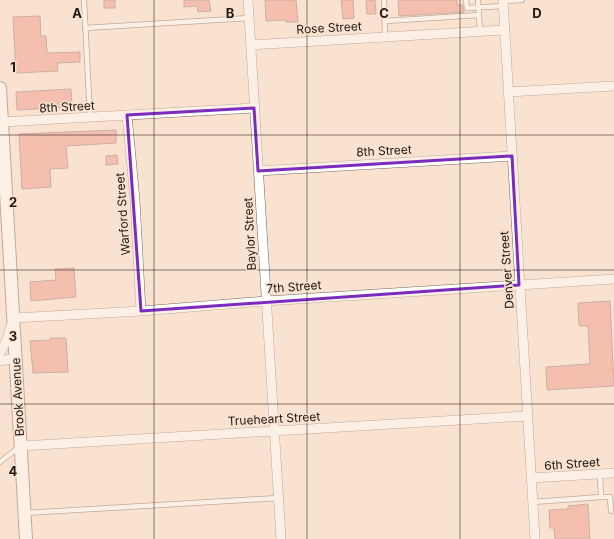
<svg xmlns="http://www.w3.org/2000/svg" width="614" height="539" viewBox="0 0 614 539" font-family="Inter,sans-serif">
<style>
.building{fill:#f0968a;stroke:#907470}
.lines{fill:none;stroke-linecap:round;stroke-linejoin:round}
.service-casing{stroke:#7a6656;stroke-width:6}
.minor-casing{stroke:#7a6656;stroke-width:10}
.tertiary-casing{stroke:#7a6656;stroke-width:14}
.service{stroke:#fff;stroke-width:4.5}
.minor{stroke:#fff;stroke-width:9}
.tertiary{stroke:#fff;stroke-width:12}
.marked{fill:none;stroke:#7b2cbf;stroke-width:3;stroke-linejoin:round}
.grid{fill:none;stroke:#1f1811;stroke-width:1;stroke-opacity:0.55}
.labels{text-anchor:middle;stroke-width:3;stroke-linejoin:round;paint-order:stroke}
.street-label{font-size:12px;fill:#1f1811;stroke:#f9e2d0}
.grid-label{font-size:13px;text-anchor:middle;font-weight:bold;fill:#1f1811;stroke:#f9e2d0;stroke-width:3;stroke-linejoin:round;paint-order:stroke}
</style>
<rect width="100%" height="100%" fill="#f9e2d0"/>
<path class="building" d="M104 0H115V8H104Z
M184 0H209L211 11 198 12 197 6 184 7Z
M265 0H296L298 22H286V20L266 21Z
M341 0H353L354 18 343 19Z
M366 0H375L376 14H367Z
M398 0H457V5H463L464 12 399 16Z
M40 16 41 36H46L47 53 80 52V62L57 63 58 71 16 73 13 17Z
M71 89 72 107 17 110 16 92Z
M116 130V143L66 146 68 168 50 169 51 187 22 189 19 134Z
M117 155 118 164 106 165V156Z
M74 268 76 297 31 301 30 282 56 280 55 269Z
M610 301 614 386 547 390 546 367 590 364 588 326H579L578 303Z
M50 338H66L68 372 33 373 30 341 50 340Z
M588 504 590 539H555L554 528H550L549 510 568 509V506Z"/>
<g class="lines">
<g class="service-casing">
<path id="service" d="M84 0 90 117
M384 0 385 37
M466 0 467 8 503 6
M478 0 480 31
M503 1 522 0
M385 21 479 15
M85 28 249 18
M0 462 18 448
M601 497H610L611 511
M533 502 601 497 600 474
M25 513 278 498"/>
</g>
<g class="minor-casing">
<path id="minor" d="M248 0 281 539
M503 0 535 539
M251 45 504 30
M508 92 614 86
M127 115 135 200 141 311
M2 122 254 108
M258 171 512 156
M0 353 6 342 14 318 141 311 266 301 614 279
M0 361 16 358
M21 446 527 416
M531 478 614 473"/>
</g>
<g class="tertiary-casing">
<path id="tertiary" d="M0 88 26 539"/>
</g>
<use href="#service" class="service"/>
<use href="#minor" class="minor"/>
<use href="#tertiary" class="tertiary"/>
</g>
<path d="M0 0H614V539H0ZM254 108 258 171 512 156 519 285 141 311 127 115Z" fill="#f9e2d0" fill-opacity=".55" fill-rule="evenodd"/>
<path class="marked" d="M254 108 258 171 512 156 519 285 141 311 127 115Z"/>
<path class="grid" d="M154 0V539M307 0V539M460 0V539M0 135H614M0 270H614M0 404H614"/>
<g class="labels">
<g class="street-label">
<text transform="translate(329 28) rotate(-3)" y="4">Rose Street</text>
<text transform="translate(67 107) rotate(-3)" y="4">8th Street</text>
<text transform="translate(384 151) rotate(-3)" y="4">8th Street</text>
<text transform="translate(123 214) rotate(-94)" y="4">Warford Street</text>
<text transform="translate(250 234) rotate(-93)" y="4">Baylor Street</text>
<text transform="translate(507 270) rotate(-94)" y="4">Denver Street</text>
<text transform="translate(294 287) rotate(-4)" y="4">7th Street</text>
<text transform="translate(18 397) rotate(-93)" y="4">Brook Avenue</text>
<text transform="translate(274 419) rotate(-3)" y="4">Trueheart Street</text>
<text transform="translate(572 464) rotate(-4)" y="4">6th Street</text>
</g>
</g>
<g class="grid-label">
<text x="77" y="18">A</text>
<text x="230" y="18">B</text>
<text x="384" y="18">C</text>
<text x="537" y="18">D</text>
<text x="13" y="72">1</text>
<text x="13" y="207">2</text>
<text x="13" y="341">3</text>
<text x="13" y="476">4</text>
</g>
</svg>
